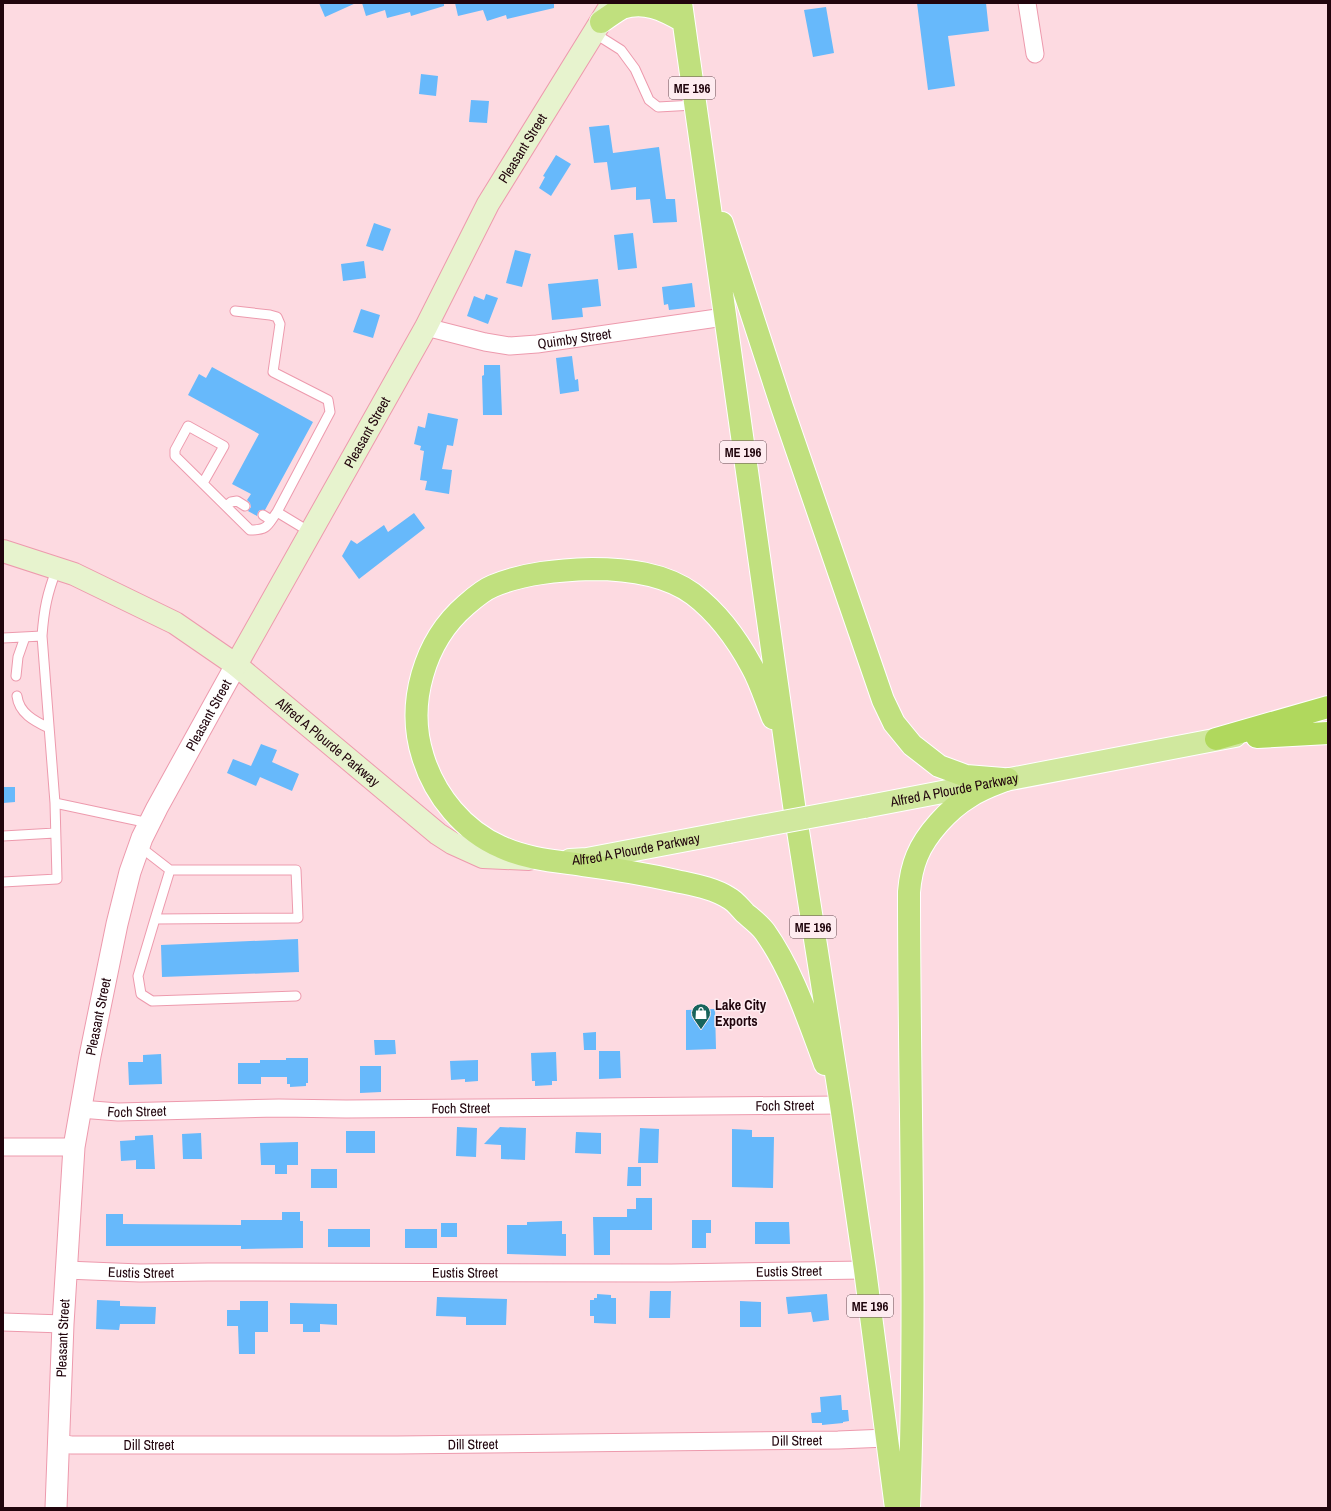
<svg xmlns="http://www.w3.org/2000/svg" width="1331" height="1511" viewBox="0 0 1331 1511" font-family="'Archivo Narrow',sans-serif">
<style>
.building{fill:#67b9fb}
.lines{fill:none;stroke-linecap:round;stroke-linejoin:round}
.service-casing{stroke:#ed9aad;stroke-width:11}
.minor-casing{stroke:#ed9aad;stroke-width:19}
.tertiary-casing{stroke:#ed9aad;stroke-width:23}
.secondary-casing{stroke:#ed9aad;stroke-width:24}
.primary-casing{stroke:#fff;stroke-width:24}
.trunk-casing{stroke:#fff;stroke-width:24}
.motorway-casing{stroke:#fff;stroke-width:24}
.service{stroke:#fff;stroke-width:9}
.minor{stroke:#fff;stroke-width:17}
.tertiary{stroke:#fff;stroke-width:21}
.secondary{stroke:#e7f3ce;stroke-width:22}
.primary{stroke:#d0e89e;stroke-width:22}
.trunk{stroke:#c0e07e;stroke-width:22}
.motorway{stroke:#b0d85d;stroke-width:22}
.primary-bridge-casing{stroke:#fff;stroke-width:24;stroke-linecap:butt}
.primary-bridge{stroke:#d0e89e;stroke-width:22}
.labels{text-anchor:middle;stroke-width:3;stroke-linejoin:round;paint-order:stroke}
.shield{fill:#feecf0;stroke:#634a51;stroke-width:1}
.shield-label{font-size:13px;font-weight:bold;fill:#21050d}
.street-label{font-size:14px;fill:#21050d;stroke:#feecf0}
.poi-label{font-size:14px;font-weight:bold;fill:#21050d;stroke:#feecf0;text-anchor:start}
</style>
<rect width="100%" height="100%" fill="#fddae1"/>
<path class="building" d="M319 3H356L325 17Z
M362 3H444V6L411 16 410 12 387 18 385 10 366 16Z
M455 3H554V8L507 19 506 15 487 21 483 10 458 16Z
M917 3H986L989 31 948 36 955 86 928 90Z
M826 7 834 53 813 57 804 10Z
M421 74 438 76 436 96 419 94Z
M471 100 489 101 487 123 469 122Z
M609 125 613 153 659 147 666 199H675L677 222 653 223 650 199 636 200V187L611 190 607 162 594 163 589 127Z
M556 155 571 164 551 196 539 188 545 177 543 176Z
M374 223 391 229 383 251 366 246Z
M633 233 637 268 618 270 614 235Z
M515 250 531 254 522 287 506 283Z
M364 261 366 278 343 281 341 264Z
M598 279 601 306 582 308 583 317 552 320 548 284Z
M692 283 695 307 669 310 668 304 664 305 662 287Z
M486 294 498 298 488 324 467 316 474 296 484 300Z
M361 309 380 315 373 338 353 332Z
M572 356 575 380 578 379 579 391 560 394 556 358Z
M484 365H500L502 415H483L482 376 484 375Z
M212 367 313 422 265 510H260L258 512 257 516 248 511 251 507 250 503 247 500 251 494 232 484 259 434 188 395 199 374 206 378Z
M428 413 458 419 453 446 447 445 442 469 452 470 449 494 425 490 427 481 420 480 424 451 420 450 421 446 414 444 418 426 425 428Z
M414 513 425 528 359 579 342 556 351 540 357 544 384 525 388 532Z
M261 744 277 750 272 762 299 774 292 791 260 777 256 786 227 773 233 759 251 766Z
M3 787H15V802L3 803Z
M298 939 299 972 162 977 161 945Z
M715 1009 716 1049 686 1050V1010Z
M596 1032V1050H584L583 1033Z
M374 1040H395L396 1054 375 1055Z
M599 1051H620L621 1078 599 1079Z
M556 1052 557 1081H552V1085L535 1086V1081H532L531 1053Z
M161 1054 162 1084 129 1085 128 1062H143V1055Z
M286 1058H308V1083H306V1086L290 1087V1084H287V1077H261V1084H238V1063H260V1060H286Z
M478 1060V1081L465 1082V1079L451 1080 450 1061Z
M360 1066H381V1092L360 1093Z
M457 1127 477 1128 476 1157 456 1156Z
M500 1127 526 1128 525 1160 501 1159V1145L484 1144Z
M640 1128 659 1129 658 1163H638Z
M732 1129 752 1130V1137H774L773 1188 732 1187Z
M346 1131H375V1153H346Z
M576 1132 601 1133V1154L575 1153Z
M201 1133 202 1159H183L182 1134Z
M153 1135 155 1169H136V1160L121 1161 120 1141 135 1140V1136Z
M298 1142V1165H287V1174H275V1165H261L260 1143Z
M628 1167H641V1186H627Z
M311 1169H337V1188H311Z
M636 1198H652V1230H610V1255H594L593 1217H627V1209H636Z
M282 1212H300V1221H303V1248L241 1249V1246H106V1214H123V1224L241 1225V1220H282Z
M692 1220H711V1233H706V1248H692Z
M562 1221V1234H566V1256L507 1254V1225H527V1222Z
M755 1222H789L790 1244H755Z
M441 1223H457V1237H441Z
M328 1229H370V1247H328Z
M405 1229H437V1248H405Z
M650 1291H671L670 1318H649Z
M597 1294 611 1295V1298H616V1324L594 1323V1316H590V1300H594V1298H597Z
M827 1294 829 1320 813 1322 811 1312 788 1314 786 1297Z
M437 1297 507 1299 506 1325H466V1317L436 1316Z
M97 1300 120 1301V1306L156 1307 155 1324H120L119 1330 96 1329Z
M240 1301H268V1332H255V1354H239L238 1326H227V1310H240Z
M740 1301 761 1302V1327H740Z
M290 1303 337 1304V1325L320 1324V1332H303V1324H290Z
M841 1395 842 1410H848L849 1421 843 1422V1423L822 1425V1423H812L811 1413 821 1412 820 1397Z"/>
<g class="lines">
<g class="service-casing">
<path id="service" d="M594 33 621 50 635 69 649 100 658 107 694 105
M235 311 270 315 277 317 280 324 273 372 328 400 330 412 277 512
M203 483 224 446 188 426 175 450V456L250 530C268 530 267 526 277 512L310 532
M226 506 231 502 237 501 245 506
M263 515 271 520
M42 636C44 609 47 594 57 568
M3 638 42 636 55 803 57 879 3 882
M16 676 18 657 25 637
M17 696C19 713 34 721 49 728
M55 803 149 823
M3 836 55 833
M139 846 170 870H296L298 918 155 919 170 870
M155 919 138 976 141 994 152 1001 296 996"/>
</g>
<g class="minor-casing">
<g id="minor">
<path d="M1027 3 1035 54"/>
<path id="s1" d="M426 327 485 342 510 346 537 344 724 317"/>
<path id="s2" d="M80 1109 118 1112 279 1108 346 1109 841 1105"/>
<path d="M3 1147H74"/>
<path id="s3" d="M66 1270 140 1273 208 1272 671 1273 865 1270"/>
<path d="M3 1322 63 1324"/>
<path id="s4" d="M59 1443 71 1445H397L838 1440 887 1438"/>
</g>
</g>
<g class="tertiary-casing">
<g id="tertiary">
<path id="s5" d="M56 1508 63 1324 74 1147 90 1056 117 924 130 872 142 838 157 808 236 665"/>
</g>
</g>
<g class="secondary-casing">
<g id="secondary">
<path id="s6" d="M3 551 74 574 175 623 236 665 438 834 452 843 483 857 529 859"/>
<path id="s7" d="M236 665 426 327 488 204 611 5"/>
</g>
</g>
<g class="primary-casing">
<g id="primary">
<path id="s8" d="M864 807 1235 736"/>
<path id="s9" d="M570 860 587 859 729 832"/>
</g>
</g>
<g class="trunk-casing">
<path id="trunk" d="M681 3 794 805 841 1105 865 1270 896 1508
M601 22C608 17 615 12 622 8 644 0 664 10 683 21
M722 223 782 407 883 700 894 723 912 745 939 766 966 776 1003 779
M773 718C766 701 761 683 752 667 737 639 718 613 693 594 664 573 626 569 592 569 559 570 524 573 493 586 483 590 474 598 466 605 424 641 406 704 423 757 435 796 464 831 501 847 527 859 555 861 583 865 614 869 645 874 676 881 694 885 713 888 729 898 735 901 740 908 745 913 752 919 760 925 765 932 793 972 808 1019 825 1064
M909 1508C917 1303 909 1097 909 892 910 880 912 868 917 856 926 834 949 809 969 797 980 789 995 784 1008 779"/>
</g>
<g class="motorway-casing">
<path id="motorway" d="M1257 737 1328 733
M1216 739 1328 707"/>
</g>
<use href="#service" class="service"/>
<use href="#minor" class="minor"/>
<use href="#tertiary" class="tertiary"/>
<use href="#secondary" class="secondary"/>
<use href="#primary" class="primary"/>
<use href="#trunk" class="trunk"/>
<use href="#motorway" class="motorway"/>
<g class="primary-bridge-casing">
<path id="primary-bridge" d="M729 832 864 807"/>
</g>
<use href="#primary-bridge" class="primary-bridge"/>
</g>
<defs>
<g id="shop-pin" transform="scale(1)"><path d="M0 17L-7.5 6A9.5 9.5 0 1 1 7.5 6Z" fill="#17635b" stroke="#feecf0"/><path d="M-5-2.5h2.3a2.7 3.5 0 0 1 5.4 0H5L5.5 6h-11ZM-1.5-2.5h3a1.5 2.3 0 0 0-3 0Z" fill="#fff"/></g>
</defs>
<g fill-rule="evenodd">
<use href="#shop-pin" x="701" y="1013"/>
</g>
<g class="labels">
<g class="shield">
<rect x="669" y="77" width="46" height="22" rx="3"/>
<rect x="720" y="441" width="46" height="22" rx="3"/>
<rect x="790" y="916" width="46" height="22" rx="3"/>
<rect x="847" y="1295" width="46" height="22" rx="3"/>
</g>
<g class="shield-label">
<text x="692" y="93">ME 196</text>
<text x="743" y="457">ME 196</text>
<text x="813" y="932">ME 196</text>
<text x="870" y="1311">ME 196</text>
</g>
<g class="street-label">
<text dy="5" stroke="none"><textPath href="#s7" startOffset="591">Pleasant Street</textPath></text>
<text dy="5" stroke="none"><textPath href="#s1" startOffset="151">Quimby Street</textPath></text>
<text dy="5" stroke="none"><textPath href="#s7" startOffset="267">Pleasant Street</textPath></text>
<text dy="5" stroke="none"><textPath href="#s5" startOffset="818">Pleasant Street</textPath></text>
<text dy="5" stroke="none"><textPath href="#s6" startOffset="381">Alfred A Plourde Parkway</textPath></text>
<text dy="5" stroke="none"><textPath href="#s8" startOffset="92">Alfred A Plourde Parkway</textPath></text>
<text dy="5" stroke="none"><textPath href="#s9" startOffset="67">Alfred A Plourde Parkway</textPath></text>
<text dy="5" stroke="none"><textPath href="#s5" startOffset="494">Pleasant Street</textPath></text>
<text dy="5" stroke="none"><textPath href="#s2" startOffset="705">Foch Street</textPath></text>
<text dy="5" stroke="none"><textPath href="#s2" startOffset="381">Foch Street</textPath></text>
<text dy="5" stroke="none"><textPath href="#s2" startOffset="57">Foch Street</textPath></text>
<text dy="5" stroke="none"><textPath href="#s3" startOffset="723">Eustis Street</textPath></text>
<text dy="5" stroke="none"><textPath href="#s3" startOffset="75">Eustis Street</textPath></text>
<text dy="5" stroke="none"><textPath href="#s3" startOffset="399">Eustis Street</textPath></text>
<text dy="5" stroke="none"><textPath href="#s5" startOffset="170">Pleasant Street</textPath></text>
<text dy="5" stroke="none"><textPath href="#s4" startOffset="738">Dill Street</textPath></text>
<text dy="5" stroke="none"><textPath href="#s4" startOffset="414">Dill Street</textPath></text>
<text dy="5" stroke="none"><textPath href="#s4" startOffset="90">Dill Street</textPath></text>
</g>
<g class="poi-label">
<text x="715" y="1010">Lake City<tspan x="715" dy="16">Exports</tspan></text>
</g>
</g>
<rect width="1331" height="1511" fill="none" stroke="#21050d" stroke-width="8"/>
</svg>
